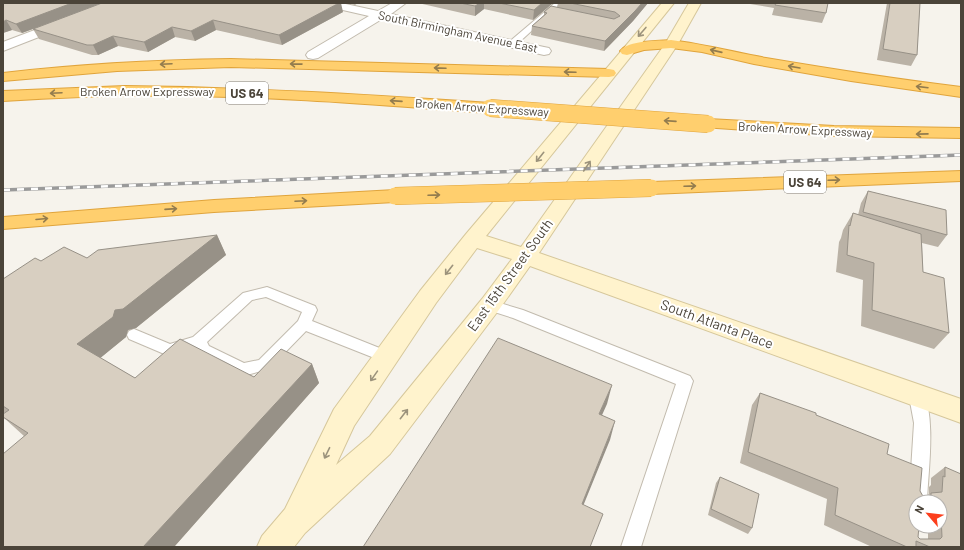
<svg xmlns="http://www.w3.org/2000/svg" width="964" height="550" viewBox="0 0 964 550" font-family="Barlow,sans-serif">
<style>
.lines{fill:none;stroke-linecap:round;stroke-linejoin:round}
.lane-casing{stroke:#c2bbae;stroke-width:2}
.street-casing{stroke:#c2bbae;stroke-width:2}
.secondary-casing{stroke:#d6c79b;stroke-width:2}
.highway-casing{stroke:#e0a43c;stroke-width:2}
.lane{fill:#fff;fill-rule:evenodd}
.street{fill:#fff;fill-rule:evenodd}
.secondary{fill:#fff3cd;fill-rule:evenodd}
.highway{fill:#ffcf6e;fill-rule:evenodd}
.rail-casing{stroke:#9a9a9a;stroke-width:3.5}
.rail{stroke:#fff;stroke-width:2.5;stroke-dasharray:7;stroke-linecap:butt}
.highway-bridge-casing{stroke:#e0a43c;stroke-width:18;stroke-linecap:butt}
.highway-bridge{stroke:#ffcf6e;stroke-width:17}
.wall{fill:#bab2a6;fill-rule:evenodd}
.shaded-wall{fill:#979187}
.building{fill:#d8cfc1;stroke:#979187;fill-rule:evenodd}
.oneway{stroke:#9c937c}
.oneway2{stroke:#937c4e}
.labels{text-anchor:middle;stroke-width:4;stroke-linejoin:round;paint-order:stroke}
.far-street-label{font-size:12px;fill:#4b4439;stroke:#fff}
.shield{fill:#fff;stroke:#817c74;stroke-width:1}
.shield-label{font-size:13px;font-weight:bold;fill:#4b4439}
.street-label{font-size:14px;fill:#4b4439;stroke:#fff}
</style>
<rect width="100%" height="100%" fill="#f6f3ec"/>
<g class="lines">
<g class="lane-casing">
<path id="lane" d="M555 3H562L515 46H509V42Z
M267 287 315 306 317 310 312 321 392 353 394 357 392 361 387 363 382 361 306 331 269 369 243 376 199 354 195 348 169 356 129 339 127 335 129 331 134 329 170 344 193 337 243 293ZM266 297 302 312 298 321 259 360 244 363 209 346 207 342 252 300Z
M490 300 523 310 690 376 693 381 641 547H621L676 384 513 318 485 309 483 305 485 301Z
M917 389 923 391C936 419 928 471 927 502H916V510L912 508 909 502 914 423 909 396 911 391Z"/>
</g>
<g class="street-casing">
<path id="street" d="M106 3H123L121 5 3 51V42Z
M319 3H341L378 11 392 3H406L391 14 544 47 549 48 551 51 549 54 544 55 382 19 318 58 313 59 308 58 306 55 308 52 369 16 321 5Z"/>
</g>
<g class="secondary-casing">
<path id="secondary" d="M662 3H674L486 236 521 247 665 44 689 3H701L678 44 539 253 961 399V423L530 266 498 311 390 454 305 533 294 547H257L262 536 285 509 334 409 420 291 466 234ZM477 248 512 259 482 299 370 436 336 465 354 426 436 303Z"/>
</g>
<g class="highway-casing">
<path id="highway" d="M671 40C703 44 734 52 766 58 831 69 896 79 961 87V97L851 81 754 64 702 52 671 48 644 50 627 55 622 54 620 51C628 40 659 41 671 40Z
M231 59 609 69 614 70 616 73 614 76 609 77 231 67 117 71 3 81V73C79 64 155 60 231 59Z
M125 86C247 87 368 95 490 103L496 105 498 108 496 111 490 113C388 106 287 97 185 96 124 95 64 97 3 101V91Z
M708 119 834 126 961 128V138L834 136 702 127 700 124 702 121Z
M961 171V181L651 194 644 192 642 188 644 184 651 182Z
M395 190 402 192 405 196 402 200 395 202 214 212 3 229V217L214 200Z"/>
</g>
<use href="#lane" class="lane"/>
<use href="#street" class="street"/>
<use href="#secondary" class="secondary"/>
<use href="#highway" class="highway"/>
<g class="rail-casing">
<path id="rail" d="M3 190 961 155"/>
</g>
<use href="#rail" class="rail"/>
<g class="highway-bridge-casing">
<path id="highway-bridge" d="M490 108 708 124
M395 196 651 188"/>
</g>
<use href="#highway-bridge" class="highway-bridge"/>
</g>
<path class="wall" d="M3 3 343 12 282 45 216 30 195 41 175 37 148 52 118 46 98 55H92L39 39 33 29 22 33 12 30 3 33Z
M348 3H358L355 5Z
M418 3H553L533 20 484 9 475 16Z
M558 3H648L633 21 604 51 531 35 532 26 544 15V12L557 7Z
M744 3H828L826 13 822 23 772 15 774 8Z
M887 3H920L917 55 911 66 877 60Z
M868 191 947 235 938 247 922 243 923 272 949 333 934 349 861 326 863 280 836 272 839 242 841 238 843 230 853 213 858 215 861 203Z
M217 235 226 255 136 328 128 330 126 337 100 358 135 378 254 377 312 364 319 383 174 547H3L24 436 3 417 5 413 3 412V279L41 261 87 258Z
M760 393 816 415 887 454 920 491 924 498 929 494V487L931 485V478L945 467 961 547H872L824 525 827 499 740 463 752 405ZM916 502H940V526H928V539H920L918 537Z
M720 477 752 528 748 534 708 515 716 483Z"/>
<path class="shaded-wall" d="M72 3H102L22 33 16 24Z
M339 3H341L343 12 282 45 279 35Z
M480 3H484V9L475 16V6Z
M542 3H553L533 20 534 10Z
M642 3H648L633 21 604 51 605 41Z
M6 20 12 30 3 33V22Z
M213 20 216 30 195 41 191 31Z
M172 27 175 37 148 52 144 42Z
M113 36 118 46 98 55 93 45Z
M217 235 226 255 136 328 128 330 126 337 93 364 77 344 115 310Z
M312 364 319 383 174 547H143Z
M612 385 607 404 594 433 599 414Z
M615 421 610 440 577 521 582 504Z"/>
<path class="building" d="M3 3H72L16 24 6 20 3 22Z
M102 3H339L279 35 213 20 191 31 172 27 144 42 113 36 93 45H87L33 29Z
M460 3H480L475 6Z
M499 3H542L534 10Z
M570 3H642L635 11 605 41 532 26 547 13 544 12 551 6 614 19 620 16 615 12Z
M776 3H828L826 13 775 5Z
M890 3H920L917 55 883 49Z
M868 191 946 210 947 235 863 212Z
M853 213 921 234 923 272 944 278 949 333 872 310 874 263 847 255 849 225 850 226Z
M217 235 123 309 115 310 113 317 77 344 135 378 180 339 254 377 281 349 312 364 143 547H3V454L28 433 3 417V414L9 410 3 406V279L35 258 41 261 64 247 87 258 98 250Z
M498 338 612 385 599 414 615 421 582 504 603 514 590 547H363Z
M760 393 816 413V415L889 444 887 454 922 468 920 491 924 498 929 501 931 499V493L942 492 943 476 945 477V467L961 474V547H930L916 541V547H907L835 515 838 488 748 452ZM916 502H940V514L941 516 942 537 940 539H920L918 537 919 526H916Z
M720 477 759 494 752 528 711 509Z"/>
<defs><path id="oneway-shaft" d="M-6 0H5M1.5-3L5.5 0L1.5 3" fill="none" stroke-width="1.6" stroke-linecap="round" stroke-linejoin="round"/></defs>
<g class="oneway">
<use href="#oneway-shaft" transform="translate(642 32) rotate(131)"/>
<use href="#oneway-shaft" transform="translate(540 157) rotate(129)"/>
<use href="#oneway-shaft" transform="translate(587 166) rotate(-56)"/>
<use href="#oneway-shaft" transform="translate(449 270) rotate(128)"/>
<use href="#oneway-shaft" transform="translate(374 376) rotate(125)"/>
<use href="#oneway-shaft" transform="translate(404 414) rotate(-52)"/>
<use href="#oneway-shaft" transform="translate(327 453) rotate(116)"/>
</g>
<g class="oneway2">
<use href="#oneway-shaft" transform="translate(716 51) rotate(-167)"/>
<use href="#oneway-shaft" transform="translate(166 64) rotate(177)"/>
<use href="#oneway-shaft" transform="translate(296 64) rotate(-179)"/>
<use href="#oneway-shaft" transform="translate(794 67) rotate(-170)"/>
<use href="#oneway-shaft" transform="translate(440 68) rotate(-178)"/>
<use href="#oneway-shaft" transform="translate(570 72) rotate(-178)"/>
<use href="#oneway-shaft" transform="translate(922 87) rotate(-173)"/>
<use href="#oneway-shaft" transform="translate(56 93) rotate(177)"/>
<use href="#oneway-shaft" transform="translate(396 101) rotate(-176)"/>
<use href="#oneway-shaft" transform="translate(670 121) rotate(-176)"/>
<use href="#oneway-shaft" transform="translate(922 134) rotate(179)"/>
<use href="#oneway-shaft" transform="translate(834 180) rotate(-2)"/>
<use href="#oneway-shaft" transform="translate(690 186) rotate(-2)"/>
<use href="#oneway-shaft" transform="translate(434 195) rotate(-2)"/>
<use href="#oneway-shaft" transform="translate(301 201) rotate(-3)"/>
<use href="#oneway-shaft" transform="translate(171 209) rotate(-4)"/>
<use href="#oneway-shaft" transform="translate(42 219) rotate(-5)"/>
</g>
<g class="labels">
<g class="far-street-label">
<text transform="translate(458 32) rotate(12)" y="4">South Birmingham Avenue East</text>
<text x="147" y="96">Broken Arrow Expressway</text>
<text transform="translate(482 108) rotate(4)" y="4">Broken Arrow Expressway</text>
<text transform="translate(805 130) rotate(3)" y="4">Broken Arrow Expressway</text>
</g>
<g class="shield">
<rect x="226" y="82" width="42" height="22" rx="3"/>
<rect x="784" y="171" width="42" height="22" rx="3"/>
</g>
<g class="shield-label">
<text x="247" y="98">US 64</text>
<text x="805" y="187">US 64</text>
</g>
<g class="street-label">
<text transform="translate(510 275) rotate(-54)" y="5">East 15th Street South</text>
<text transform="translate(717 324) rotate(20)" y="5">South Atlanta Place</text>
</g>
</g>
<rect width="964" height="550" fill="none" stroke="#4b4439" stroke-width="8"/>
<g transform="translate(928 514) rotate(298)"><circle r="19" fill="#ffffff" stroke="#b7b4b0"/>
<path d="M0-3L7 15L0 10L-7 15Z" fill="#fc3f1d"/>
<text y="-6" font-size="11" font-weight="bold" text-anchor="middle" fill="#4b4439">N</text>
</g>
</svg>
